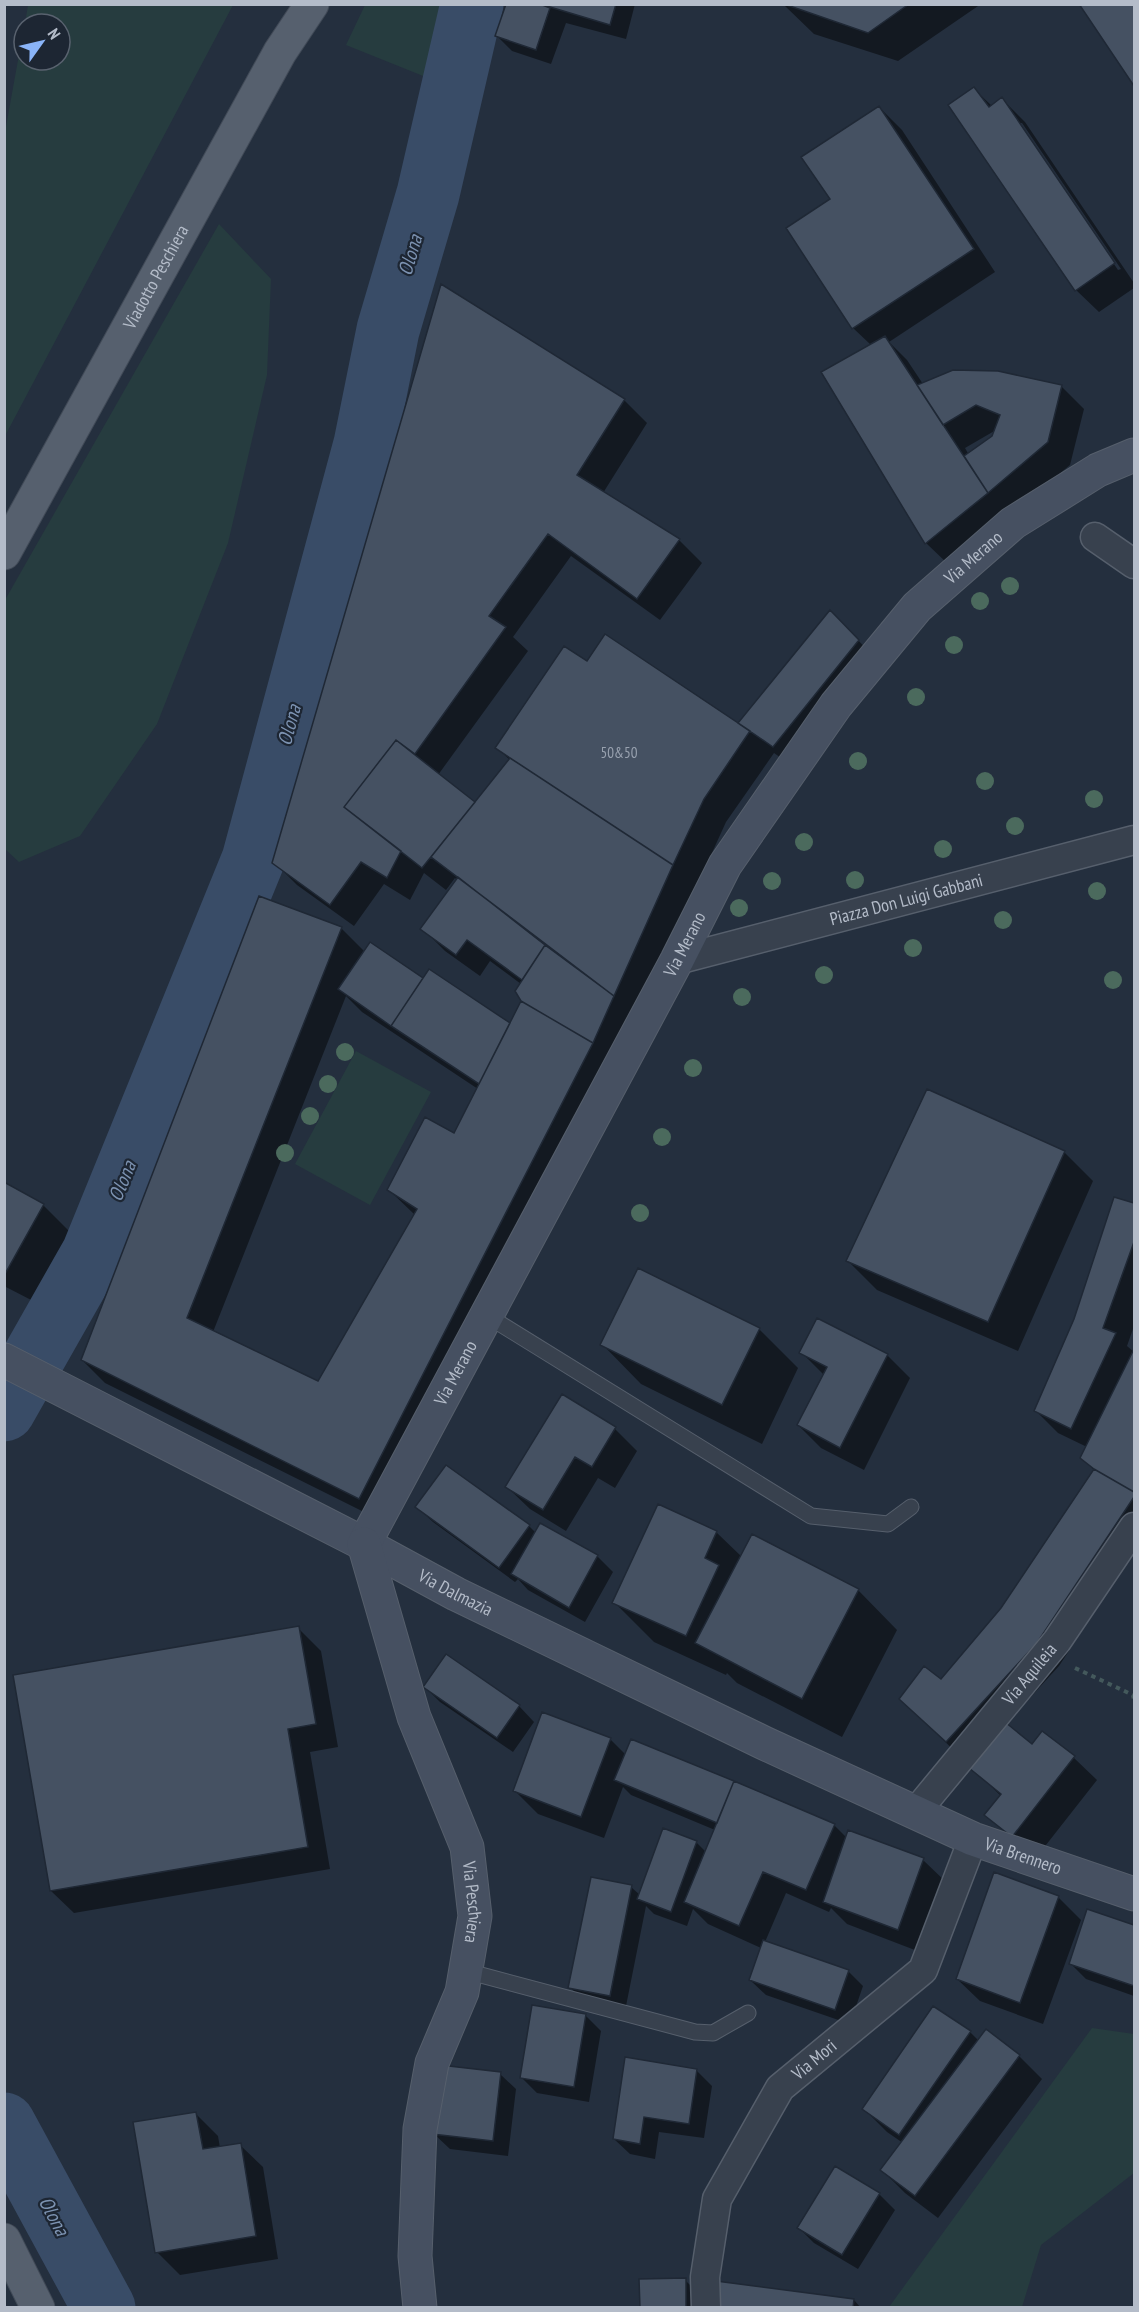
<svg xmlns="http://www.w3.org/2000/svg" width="1139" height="2312" viewBox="0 0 1139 2312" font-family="'PT Sans Narrow',sans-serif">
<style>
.green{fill:#263c3f}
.shadow{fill:#0007;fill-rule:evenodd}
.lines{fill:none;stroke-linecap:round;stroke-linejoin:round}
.river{stroke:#394c67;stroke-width:63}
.building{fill:#455162;stroke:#1f2835;stroke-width:1.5}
.lane-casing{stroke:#565f6c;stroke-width:17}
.street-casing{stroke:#565f6c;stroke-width:31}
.secondary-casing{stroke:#565f6c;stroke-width:35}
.primary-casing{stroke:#414a57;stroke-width:35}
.path{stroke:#44595c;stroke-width:4;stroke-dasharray:4.5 4.5;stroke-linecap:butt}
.lane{stroke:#38414e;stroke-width:15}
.street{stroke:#38414e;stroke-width:28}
.secondary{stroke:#465061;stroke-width:33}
.primary{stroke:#56606e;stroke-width:33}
.tree{fill:#4b6a5d}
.labels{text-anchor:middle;stroke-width:4.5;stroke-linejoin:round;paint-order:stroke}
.number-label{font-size:15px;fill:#98a1af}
.street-label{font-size:18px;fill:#b4bcc9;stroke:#1d2633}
.water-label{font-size:20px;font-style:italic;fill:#7c92b1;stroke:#1d2633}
</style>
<rect width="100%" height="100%" fill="#242f3e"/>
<path class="green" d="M28 5H233L5 436V132L24 27V60H60V24H25Z
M365 5H482L453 88 346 45Z
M219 224 271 279 267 375 228 543 157 724 80 836 19 862 5 849V600Z
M356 1051 431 1092 370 1205 295 1164Z
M1092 2028 1134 2034V2173L1041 2245 1022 2307H889Z"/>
<path class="shadow" d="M508 4H635L626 39 566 23 551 64 512 51 497 36Z
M787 4H981L898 61 814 34 785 6Z
M1081 4H1134V83Z
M974 89 992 106 1002 99 1025 122 1134 283V288L1099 312 1076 290ZM1018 123H1022L1121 269 1118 270Z
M879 107 902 130 995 272 889 342 907 360 923 384 1061 386 1084 409 1070 465 949 565 926 543 871 345 853 328 832 200ZM996 430 993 437 969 455 965 448Z
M624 400 647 423 603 493 679 540 702 563 660 620 571 556 513 637 528 651 438 775 475 804 510 760 497 748 587 663 738 725 853 635 881 664 797 769 774 753 726 822 615 1066 382 1521 105 1383 82 1360 341 928 365 952 370 944 424 980 510 1026 523 1001 521 984 490 961 480 976 445 951 422 928 457 880 455 878 446 890 424 873 410 900 384 884 354 926 297 885 274 862ZM346 996 362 1012 478 1089 455 1135 389 1190 415 1215 318 1383 213 1332Z
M1064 1152 1093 1181 1018 1351 877 1290 848 1261Z
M4 1183 43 1205 72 1234 35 1302 4 1286Z
M1115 1199 1134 1205V1326L1127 1346 1134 1352V1552L1059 1666 1005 1725 1032 1746 1042 1733 1074 1758 1097 1780 1035 1859 986 1815 1001 1796 901 1699 941 1681 1002 1609 1095 1471 1081 1457 1087 1447 1058 1433 1035 1410 1076 1319Z
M818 1320 888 1356 910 1378 864 1470 821 1448 798 1425 824 1375 801 1352Z
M759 1329 798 1368 762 1444 641 1384 602 1344Z
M615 1429 637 1451 615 1488 598 1478 566 1531 530 1509 507 1487Z
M417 1507 529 1526 536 1533 541 1525 597 1556 613 1572 585 1622 528 1590 518 1579 515 1582 433 1522Z
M716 1532 742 1557 858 1590 897 1630 842 1737 737 1683 727 1673 726 1675 654 1642 614 1602Z
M298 1628 321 1651 338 1747 310 1752 330 1869 74 1913 51 1891Z
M425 1687 519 1706 534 1722 513 1752 440 1702Z
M610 1739 626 1755 834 1825 847 1838 923 1860 946 1882 920 1952 847 1924 831 1908 829 1912 786 1893 765 1942 848 1971 863 1986 850 2024 766 1995 750 1980 761 1948 708 1924 693 1909 687 1926 654 1914 646 1906 625 2011 585 2003 570 1987 631 1887 640 1895 696 1842 706 1852 715 1830 631 1795 623 1787 604 1838 538 1814 515 1791Z
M1058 1897 1081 1920 1043 2024 980 2001 957 1979Z
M1088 1911 1134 1927V1996L1086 1979 1071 1964Z
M585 2015 601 2031 589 2102 537 2093 522 2078Z
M986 2031 1019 2056 1042 2079 938 2218 905 2193 882 2170 903 2143 887 2132 864 2109 970 2032 979 2041Z
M697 2071 712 2086 704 2138 659 2132 655 2159 630 2154 614 2139Z
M500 2074 516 2089 508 2156 450 2149 434 2134Z
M195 2113 218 2136 220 2148 240 2145 263 2167 278 2259 180 2275 157 2252Z
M879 2194 895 2210 858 2269 814 2243 799 2228Z
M685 2280 700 2295 701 2308H641Z
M854 2300 861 2308H718Z"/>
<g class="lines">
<path class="river" d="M4 1410 93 1253 253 860 365 444 388 330 428 194 472 4
M4 2124 104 2308"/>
</g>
<path class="building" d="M506 4H540L550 8 536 50 495 36Z
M540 4H616L610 25Z
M784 4H909L868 33Z
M1079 4H1134V86Z
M974 87 989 107 1002 97 1115 263 1075 291 948 105Z
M879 106 974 249 852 329 786 228 830 199 801 157Z
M441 284 625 399 577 475 680 539 637 599 548 534 489 616 506 627 415 754 396 740 344 807 401 851 387 878 361 862 330 905 272 863Z
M885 336 988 493 925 544 821 372Z
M953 370 998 371 1062 385 1048 442 988 493 964 456 992 436 1000 415 976 405 943 425 917 385Z
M830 610 859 640 773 747 738 723Z
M605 634 750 731 704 799 673 865 495 748 564 646 587 661Z
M396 740 475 802 422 868 344 807Z
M510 758 673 865 614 996 431 857Z
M458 877 545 945 522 980 467 940 456 955 420 929Z
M259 896 342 927 187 1318 318 1381 417 1209 387 1190 425 1117 454 1133 521 1001 593 1043 359 1499 81 1360Z
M370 942 423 978 391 1026 338 989Z
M545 945 614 996 593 1043 521 1001 515 991Z
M429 969 510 1023 479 1084 391 1026Z
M927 1089 1065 1151 988 1322 846 1261Z
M4 1182 44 1204 5 1274H4Z
M1114 1197 1134 1203V1242L1103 1328 1116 1333 1071 1429 1034 1411 1074 1319Z
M638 1268 760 1328 722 1405 600 1345Z
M817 1318 888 1354 840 1448 797 1425 827 1367 799 1353Z
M1134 1349V1492L1094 1469 1080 1458Z
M562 1394 616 1427 592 1467 575 1457 543 1510 505 1487Z
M446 1465 530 1525 499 1568 415 1507Z
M1094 1469 1134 1492V1497L1037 1643 946 1742 899 1699 924 1666 941 1679 1001 1608Z
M658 1504 717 1531 705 1558 719 1565 686 1636 612 1603Z
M540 1523 598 1555 569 1608 511 1574Z
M752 1534 859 1589 802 1699 695 1643Z
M299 1626 316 1724 288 1729 308 1847 50 1891 13 1675Z
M446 1654 520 1705 497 1738 423 1687Z
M542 1712 611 1738 581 1817 513 1791Z
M1005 1722 1032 1744 1042 1731 1075 1756 1012 1837 984 1815 1001 1794 969 1768Z
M631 1739 734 1781 717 1823 614 1780Z
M734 1781 835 1824 806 1890 763 1872 739 1926 684 1902Z
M663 1828 697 1841 671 1912 637 1899Z
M848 1830 924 1858 898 1930 823 1902Z
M994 1872 1059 1896 1020 2003 956 1979Z
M591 1877 632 1885 610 1996 568 1988Z
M1087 1909 1134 1925V1986L1069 1964Z
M763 1940 849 1970 835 2010 749 1980Z
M532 2005 586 2014 574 2087 520 2078Z
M933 2006 971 2031 899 2135 862 2109Z
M986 2029 1020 2055 915 2196 880 2170Z
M625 2057 697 2069 689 2124 644 2117 640 2144 613 2139Z
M440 2065 501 2072 493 2141 432 2134Z
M196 2112 203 2149 241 2143 256 2236 155 2253 133 2122Z
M835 2166 880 2193 842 2255 797 2228Z
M686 2278V2308H640L639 2279Z
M716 2281 854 2299 853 2308H716Z"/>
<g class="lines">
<g class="lane-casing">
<path id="lane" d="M486 1315 811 1516 888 1524 911 1507
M466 1971 695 2032 713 2033 748 2013"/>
</g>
<g class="street-casing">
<g id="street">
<path d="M1095 537 1134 564"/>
<path id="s1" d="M677 960 1134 840"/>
<path id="s2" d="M915 1813 1057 1641 1134 1527"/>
<path id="s3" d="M706 2308 705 2277 717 2199 780 2088 923 1970 973 1839"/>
</g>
</g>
<g class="secondary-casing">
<g id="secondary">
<path id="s4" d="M4 1360 364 1544 456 1594 764 1743 973 1839 1134 1894"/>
<path id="s5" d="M364 1544 677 960 725 865 836 705 917 607 1013 523 1098 470 1134 455"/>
<path id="s6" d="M364 1544 414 1717 467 1847 475 1916 462 1992 432 2063 420 2129 415 2256 420 2308"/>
</g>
</g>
<g class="primary-casing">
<g id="primary">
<path id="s7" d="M4 553 280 52 312 4"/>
<path d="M4 2240 38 2308"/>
</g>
</g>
<path class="path" d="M1075 1668 1133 1695 1134 1700"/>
<use href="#lane" class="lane"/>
<use href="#street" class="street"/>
<use href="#secondary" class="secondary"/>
<use href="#primary" class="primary"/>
</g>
<g class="tree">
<circle cx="1010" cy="586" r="9"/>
<circle cx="980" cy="601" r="9"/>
<circle cx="954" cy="645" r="9"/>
<circle cx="916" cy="697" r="9"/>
<circle cx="858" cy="761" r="9"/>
<circle cx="985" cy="781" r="9"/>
<circle cx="1094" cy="799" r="9"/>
<circle cx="1015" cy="826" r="9"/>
<circle cx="804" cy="842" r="9"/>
<circle cx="943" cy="849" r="9"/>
<circle cx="855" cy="880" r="9"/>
<circle cx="772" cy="881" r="9"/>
<circle cx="1097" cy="891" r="9"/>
<circle cx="739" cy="908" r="9"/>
<circle cx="1003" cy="920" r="9"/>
<circle cx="913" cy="948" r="9"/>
<circle cx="824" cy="975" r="9"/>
<circle cx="1113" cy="980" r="9"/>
<circle cx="742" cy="997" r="9"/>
<circle cx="345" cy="1052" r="9"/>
<circle cx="693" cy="1068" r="9"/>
<circle cx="328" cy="1084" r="9"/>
<circle cx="310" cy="1116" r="9"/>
<circle cx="662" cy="1137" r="9"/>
<circle cx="285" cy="1153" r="9"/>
<circle cx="640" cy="1213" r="9"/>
</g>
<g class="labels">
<g class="number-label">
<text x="619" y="758">50&amp;50</text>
</g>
<g class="street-label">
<text dy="6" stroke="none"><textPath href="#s7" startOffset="315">Viadotto Peschiera</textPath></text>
<text dy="6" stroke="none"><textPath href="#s5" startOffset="1166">Via Merano</textPath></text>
<text dy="6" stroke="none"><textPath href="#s1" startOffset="237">Piazza Don Luigi Gabbani</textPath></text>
<text dy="6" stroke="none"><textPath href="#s5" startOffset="680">Via Merano</textPath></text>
<text dy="6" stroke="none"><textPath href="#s5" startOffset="194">Via Merano</textPath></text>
<text dy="6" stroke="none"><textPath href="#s4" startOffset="508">Via Dalmazia</textPath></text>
<text dy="6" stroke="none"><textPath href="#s2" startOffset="180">Via Aquileia</textPath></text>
<text dy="6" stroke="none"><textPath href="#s4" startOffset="1134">Via Brennero</textPath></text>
<text dy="6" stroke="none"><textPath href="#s6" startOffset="376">Via Peschiera</textPath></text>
<text dy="6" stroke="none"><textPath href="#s3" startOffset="282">Via Mori</textPath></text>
</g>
<g class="water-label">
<text transform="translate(410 255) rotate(-74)" y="7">Olona</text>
<text transform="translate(289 725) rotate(-75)" y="7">Olona</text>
<text transform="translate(122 1181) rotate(-68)" y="7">Olona</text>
<text transform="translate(54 2216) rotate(62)" y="7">Olona</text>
</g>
</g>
<rect width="1139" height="2312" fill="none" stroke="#b4bcc9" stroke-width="12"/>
<g transform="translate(42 42) rotate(56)"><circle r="28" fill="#1d2633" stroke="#59626f" stroke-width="1.5"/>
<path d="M0-4.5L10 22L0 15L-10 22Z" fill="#8ab4f8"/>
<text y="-9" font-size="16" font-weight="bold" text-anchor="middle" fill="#b4bcc9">N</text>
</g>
</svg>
